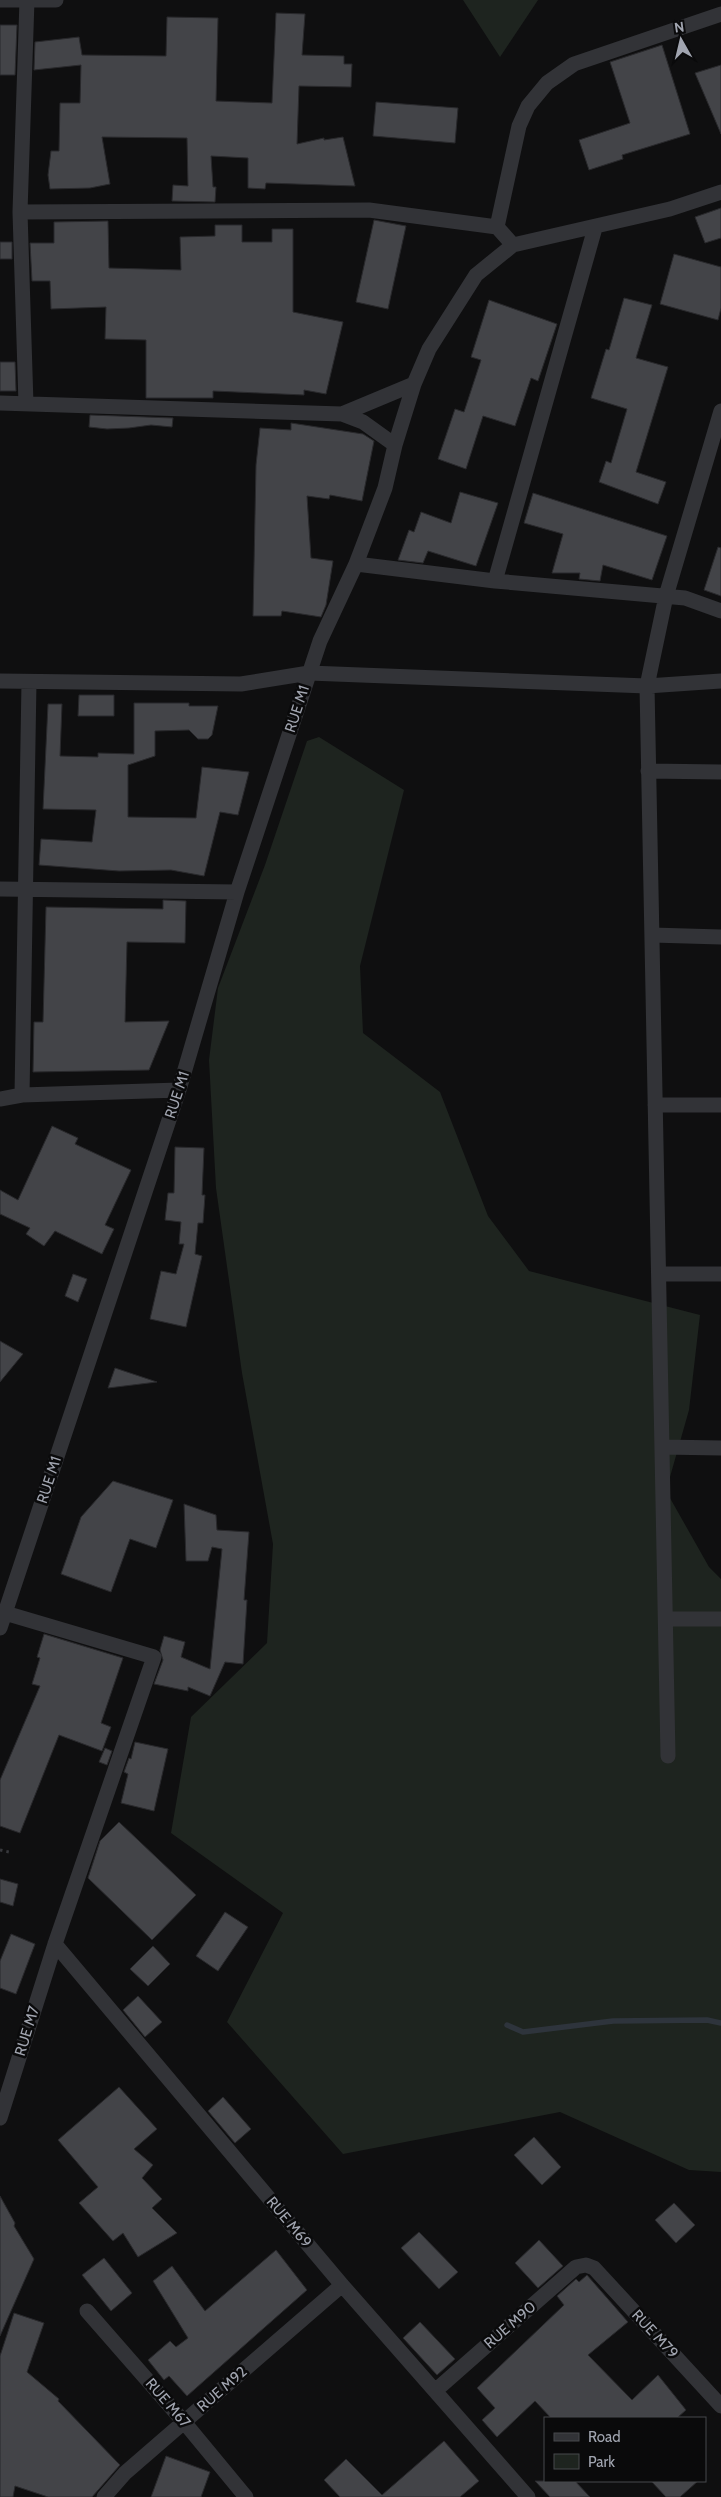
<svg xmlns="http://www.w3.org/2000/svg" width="721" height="2497" viewBox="0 0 721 2497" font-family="Cabin,sans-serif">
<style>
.green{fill:#1e241f}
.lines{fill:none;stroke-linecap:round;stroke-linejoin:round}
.stream{stroke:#2e343c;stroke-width:5.5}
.building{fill:#434448;stroke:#29292c}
.path{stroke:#38393d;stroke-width:3;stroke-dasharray:2.5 4;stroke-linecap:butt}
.street{stroke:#323337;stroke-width:15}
.labels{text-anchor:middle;stroke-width:5;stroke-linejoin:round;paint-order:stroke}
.street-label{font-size:15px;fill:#a1a5b0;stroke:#0a0a0b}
</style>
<rect width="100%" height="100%" fill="#0f0f10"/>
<path class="green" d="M463 0H538L500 57Z
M319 737 404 790 360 966 363 1033 440 1092 488 1216 529 1271 700 1315 689 1410 666 1491 709 1567 721 1579V2172L689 2170 560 2112 343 2154 227 2022 283 1913 171 1833 191 1717 267 1643 273 1544 242 1373 216 1188 209 1060 218 988 265 865 307 741Z"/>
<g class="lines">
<path class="stream" d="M507 2025 523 2032 613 2021 707 2020 721 2023"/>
</g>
<path class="building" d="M276 13 305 14 302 55 344 56V64H352L351 87 299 86 297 144 324 138V140L343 137 355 186 266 183 265 189 248 188V158L211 156 213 187H216L215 202 172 201 173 185 188 186 187 138 102 137 110 184 90 188 50 189 48 175 51 151H59L60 103H80L81 65 34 70 35 42 79 37 82 55 166 56 167 17 218 18 216 101 272 103Z
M0 25H17L15 75H0Z
M662 45 690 134 622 155 623 159 589 170 579 140 630 123 610 62Z
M721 65V134L695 73Z
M376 102 458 108 455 143 373 136Z
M721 208V238L705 243 695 217Z
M374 220 406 226 388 309 356 302Z
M108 221 109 268 181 270 180 237 215 236V225H242V242H272V229H293V312L343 322 326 394 304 390V395L213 391V398H146V340L105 339 106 307 51 309 50 281H32L30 243H54V222Z
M0 242H12V259H0Z
M674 254 721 267V308L718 320 660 304Z
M624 298 652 305 636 358 668 367 636 472 666 482 658 504 599 482 606 461 611 463 627 409 591 398 606 349 609 350Z
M489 300 557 324 538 381 531 378 515 426 483 416 466 469 438 459 455 409 464 412 481 360 471 357Z
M0 362H15L16 391H0Z
M90 415 173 418 172 427 151 425 129 428 107 429 89 427Z
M291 423 363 434 374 441 362 501 330 495 329 499 307 496 311 558 333 561 326 605 321 617 282 611 281 616H253L256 465 260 428 291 430Z
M460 492 498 503 476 566 428 551 423 563 398 560 409 530 414 532 421 512 451 523Z
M533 493 667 536 652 580 603 565 600 581 579 579 580 573H552L563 534 524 523Z
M718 547 721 548V596L704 590Z
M79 695H114V716H78Z
M134 703H189V706H218L212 735 208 739H198L189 730 155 731V756L128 765V817L196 818 202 767 249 772 238 815 220 812 204 876 171 870 119 871 39 865 41 839 92 842 96 810 43 809 48 704H62L60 756 98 757V753L134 754Z
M163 900 186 901 185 943 127 942 125 1022 169 1021 149 1070 33 1072 34 1022H43L46 907 163 909Z
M52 1126 78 1138 75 1144 131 1170 105 1225 114 1229 102 1254 55 1231 44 1246 26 1234 30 1228 0 1214V1190L18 1200Z
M175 1147 204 1148 202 1195H205L203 1223H198L195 1254 202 1256 186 1327 150 1319 161 1271 176 1274 184 1244H179L181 1222 165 1220 168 1193H174Z
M73 1274 87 1279 78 1302 65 1296Z
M0 1341 23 1354 0 1382Z
M115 1368 157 1382 108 1388Z
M113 1481 173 1500 156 1548 130 1539 111 1592 61 1574 81 1517Z
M184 1504 216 1515 217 1530 249 1532 244 1600H247L243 1664 225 1662 210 1696 188 1687V1691L154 1684 163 1660 160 1650 164 1636 185 1642 181 1657 210 1669 222 1549 212 1547 208 1561H186Z
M44 1634 123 1658 101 1723 111 1727 102 1751 59 1735 20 1833 0 1826V1780L40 1686 32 1684 40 1658 37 1657Z
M135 1742 168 1749 154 1811 121 1803 128 1774 124 1772 129 1758 131 1759Z
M105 1748 112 1751 107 1765 99 1762Z
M119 1822 196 1895 152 1940 88 1878 100 1841Z
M0 1879 18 1884 13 1906 0 1902Z
M225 1912 248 1927 218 1971 196 1956Z
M11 1934 35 1944 16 1994 0 1988V1961Z
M153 1946 170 1964 148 1986 130 1969Z
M138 1996 162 2022 145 2037 123 2010Z
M119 2087 157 2129 134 2149 153 2165 142 2178 162 2199 152 2208 177 2233 138 2257 123 2233 113 2241 79 2203 98 2187 58 2140Z
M223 2097 251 2129 235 2143 208 2111Z
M534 2137 561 2167 542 2185 514 2155Z
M0 2196 15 2223 14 2226 34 2259 0 2336Z
M674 2203 695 2225 676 2243 655 2220Z
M419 2232 458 2272 439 2289 401 2248Z
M539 2240 563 2266 538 2288 515 2263Z
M276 2250 307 2290 187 2396 169 2376 164 2380 148 2360 170 2341 176 2347 188 2338 153 2281 172 2266 205 2311Z
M104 2258 132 2293 111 2311 82 2275Z
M587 2275 628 2322 588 2355 632 2400 658 2375 686 2410 677 2418H551L535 2401 497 2437 482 2420 495 2408 477 2388 564 2305 557 2296 576 2279 579 2282Z
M14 2313 44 2323 27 2372 59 2399 58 2401 120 2465 92 2497H48L15 2486 13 2497H0V2356Z
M420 2322 455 2359 437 2375 403 2338Z
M444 2441 479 2481 460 2497H340L324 2480 346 2459 382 2495Z
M166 2456 210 2472 201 2497H151Z
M535 2481H575L590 2497H550Z
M651 2481H698L680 2497H666Z"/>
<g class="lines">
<path class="path" d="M0 1850 9 1852"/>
<path class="street" d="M0 0H56
M20 212 369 210 497 227 513 245
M497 227 519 126 528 106 547 83 574 64 721 14
M0 403 342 414 363 422 395 445 385 488 356 564 320 641 237 892 179 1090 0 1628
M26 404 20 212 27 0
M342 414 414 384
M395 445 414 384 429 349 476 275 513 245 670 209 721 192
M356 564 495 581 685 598 721 611
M495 581 595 228
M0 681 241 684 309 673 647 686 721 681
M648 771 721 772
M0 889 237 892
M652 935 721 937
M22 1095 29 682
M0 1099 22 1095 179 1090
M655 1105H721
M659 1274H721
M662 1447 721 1448
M666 1619H721
M668 1756 647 686 666 596 721 411
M55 1944 342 2285 528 2497
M0 2118 55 1944 154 1657 5 1613
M87 2311 184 2422 246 2497
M435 2391 576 2267 586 2265 594 2268 721 2406
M104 2497 125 2473 342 2285"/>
</g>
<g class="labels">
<g class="street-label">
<text transform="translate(297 709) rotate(-72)" y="5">RUE M1</text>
<text transform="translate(177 1095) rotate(-72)" y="5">RUE M1</text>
<text transform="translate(49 1480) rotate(-72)" y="5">RUE M1</text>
<text transform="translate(27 2031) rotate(-73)" y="5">RUE M7</text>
<text transform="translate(289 2222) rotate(50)" y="5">RUE M69</text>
<text transform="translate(510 2325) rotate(-41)" y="5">RUE M90</text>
<text transform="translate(655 2334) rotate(47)" y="5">RUE M79</text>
<text transform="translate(222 2389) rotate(-41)" y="5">RUE M92</text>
<text transform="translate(168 2403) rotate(49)" y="5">RUE M67</text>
</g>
</g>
<rect x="544" y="2417" width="162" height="65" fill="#0a0a0b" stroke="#46484d"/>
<rect x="554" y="2433" width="25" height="8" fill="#323337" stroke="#46484d"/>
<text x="588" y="2442" font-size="15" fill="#a1a5b0">Road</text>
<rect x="554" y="2454" width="25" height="15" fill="#1e241f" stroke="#46484d"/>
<text x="588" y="2467" font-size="15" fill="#a1a5b0">Park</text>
<g transform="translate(681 40) rotate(352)" stroke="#0a0a0b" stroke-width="4" paint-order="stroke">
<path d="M0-4L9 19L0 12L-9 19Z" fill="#a1a5b0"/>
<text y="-8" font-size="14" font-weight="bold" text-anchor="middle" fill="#a1a5b0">N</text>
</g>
</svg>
